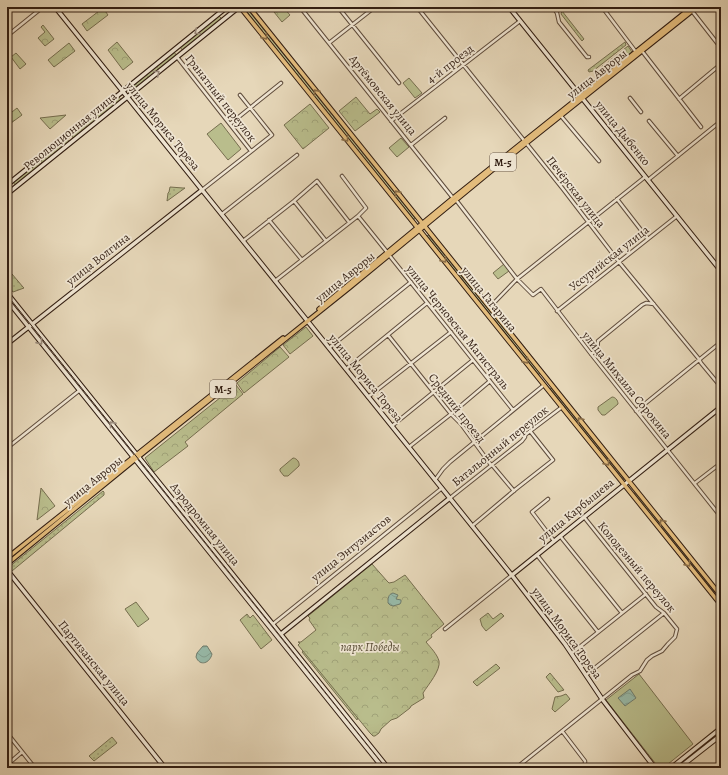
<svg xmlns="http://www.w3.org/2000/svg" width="728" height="775" viewBox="0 0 728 775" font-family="Alegreya,serif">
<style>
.grass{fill:url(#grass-dots);stroke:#766e4f}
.forest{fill:url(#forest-crowns);stroke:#766e4f}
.pitch{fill:#b9bd8c;stroke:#766e4f}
.water{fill:url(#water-waves);stroke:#6f7c6d}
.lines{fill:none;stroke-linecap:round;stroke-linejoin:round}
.street-casing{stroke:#5f4c3c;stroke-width:4.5}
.secondary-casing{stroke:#321e12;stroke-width:5.5}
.primary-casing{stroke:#321e12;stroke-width:5.5}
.street{stroke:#efe5d2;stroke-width:2.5}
.secondary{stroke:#efe5d2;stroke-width:3.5}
.primary{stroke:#e3bc7c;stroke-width:3.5}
.tram{stroke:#321e12;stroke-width:1}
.oneway{stroke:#9a8b7c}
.oneway2{stroke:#8a6d47}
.labels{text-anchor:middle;stroke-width:3.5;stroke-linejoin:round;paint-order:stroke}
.shield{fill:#efe5d2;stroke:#6b5a4c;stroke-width:1}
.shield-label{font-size:11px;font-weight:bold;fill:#321e12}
.street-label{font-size:12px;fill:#321e12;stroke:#efe5d2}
.park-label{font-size:12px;font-style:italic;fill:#5a4e37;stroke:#efe5d2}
</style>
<defs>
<pattern id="grass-dots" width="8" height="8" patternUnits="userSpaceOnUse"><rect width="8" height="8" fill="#b9bd8c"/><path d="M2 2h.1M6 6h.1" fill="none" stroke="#a0a278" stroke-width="1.8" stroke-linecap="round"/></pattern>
<pattern id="forest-crowns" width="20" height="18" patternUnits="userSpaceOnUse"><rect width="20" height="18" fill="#b9bd8c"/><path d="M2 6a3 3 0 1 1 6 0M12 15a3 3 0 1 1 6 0" fill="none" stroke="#a0a278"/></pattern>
<pattern id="water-waves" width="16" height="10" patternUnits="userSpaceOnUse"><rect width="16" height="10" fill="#97baa9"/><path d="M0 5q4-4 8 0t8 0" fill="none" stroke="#839f90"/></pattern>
</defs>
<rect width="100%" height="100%" fill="#e6d7b9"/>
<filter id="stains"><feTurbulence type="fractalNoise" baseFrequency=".005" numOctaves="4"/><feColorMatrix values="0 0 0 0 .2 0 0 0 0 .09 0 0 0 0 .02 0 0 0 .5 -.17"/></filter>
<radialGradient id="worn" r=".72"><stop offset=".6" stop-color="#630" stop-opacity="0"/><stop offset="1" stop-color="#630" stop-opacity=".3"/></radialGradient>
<path class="grass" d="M247 10H248L415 218V219H413L247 12Z
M625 42 626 45 593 71 589 72 588 70Z
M628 46 632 52 606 72 602 66 605 65 607 66 609 64 608 62Z
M119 97 122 101 74 139 71 135Z
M67 139 70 143 43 164 40 161Z
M39 162 42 166 16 186 13 182Z
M170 187 183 188H185L167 201 168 193 169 192Z
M428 235 540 373V374H538L427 236Z
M12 274 23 287 24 288 13 292 7 284V278Z
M551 388 624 479V480H623L550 389Z
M103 491 104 492V495L12 571 9 567Z
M634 493H636L710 585 708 586Z
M306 649 358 717 357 720 302 652Z
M112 737 117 743 94 761 89 756Z"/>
<path class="forest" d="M270 7H283L290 15 282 22Z
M103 8 108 15 87 31 82 24Z
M562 11 584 39 582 41 561 14Z
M219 16 222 19 183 51 180 47Z
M43 25 54 39 45 46 38 38 45 32 41 27Z
M117 42 133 62 123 70 108 50Z
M69 43 75 51 54 67 48 60Z
M174 52 177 56 133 92 130 88Z
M356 97 370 114 377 109 380 112 355 131 339 111Z
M310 104 329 128 303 149 284 125Z
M17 108 22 115 7 126V116Z
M66 115 50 129 40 118Z
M306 327 313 336 290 354 283 345Z
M280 347 289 357 244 393 237 383Z
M236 385 243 394 185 442 188 446 154 472 145 458Z
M41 488 55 506 37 520Z
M372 564 387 581 389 583 394 582 405 575 444 624 431 635 432 637 426 642C431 648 437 654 439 661 441 670 428 685 423 693L424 698 411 706 410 708 397 718 391 720 381 729 379 733 375 736H373L370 733 298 645 300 643 298 642H301L316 630 309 620 310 618 308 616Z
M488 613 493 619 501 613 504 616 486 631 482 626 480 619Z
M247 614 250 618 253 615 272 640 261 649 240 620Z
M496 664 500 668 477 686 473 682Z
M550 673 564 690 558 692 546 677Z
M566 694 570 699 555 712 552 709 555 697 561 696Z"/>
<path class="pitch" d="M16 53 26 64 20 69 11 57Z
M409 78 422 93 415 98 403 83Z
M221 123 241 149 228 160 207 134Z
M401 138 409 147 397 157 389 148Z
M504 264 509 271 498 279 493 273Z
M612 397C615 397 618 400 618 404L605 415H602L598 410V407Z
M293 458C297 458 300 463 299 466L288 476H284L280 471V469Z
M136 602 149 619 138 627 125 609Z
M639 674 693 744 663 768H659L606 700Z"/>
<path class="water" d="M393 593 398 595 396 599 401 600V602L400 604 393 606 390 605 388 603C388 599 388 594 393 593Z
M203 646H207L212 654C210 663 200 667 196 657L197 653Z
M630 689 636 698 625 706 618 698Z"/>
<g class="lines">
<g class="street-casing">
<path id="street" d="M300 7 453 198
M338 7 399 83
M417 7 563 189 619 262 699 359 701 363 721 387
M553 7 557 13 559 22 587 57H589
M602 7 636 52
M692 11 721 48
M7 36 43 7
M329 43 375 7
M642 51 701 127
M177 57 251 151
M630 98 641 112
M679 99 721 64
M561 116 599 161
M391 121 520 21
M649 121 678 156
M230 124 281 83
M411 145 445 118
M342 176 366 208 358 216 387 252
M648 180 721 121
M202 190 272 135 240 95
M617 199 648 239
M456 200 517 279 533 295 541 289 591 354 721 517
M294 201 326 241
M222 214 297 155
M269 220 302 260
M243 241 294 201 317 181 349 222
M389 255 513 410
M275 281 358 216
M490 307 517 279 645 177
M557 311 677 216
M388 335 451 414 461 424 491 465 493 466 514 491
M329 348 411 282
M591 354C597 352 598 347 598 341L642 305 646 303 654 304
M346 369 427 303
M368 397 451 332
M636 411 721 342
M392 426 473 360
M409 447 451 414 490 381
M7 448 80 390
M435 480 443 469 450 462 544 385
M695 483 721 463
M450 498 522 441 525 437V435L562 407
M548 499 532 512 554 541
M472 526 516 489 553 460 530 431
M560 536 622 613
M537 555 598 632
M273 624 442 488
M445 629 512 575
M572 653 646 594
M586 675 664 613
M562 731 585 761V768
M7 733 35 768
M7 765 22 752
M516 768 632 675 640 671 647 660 652 656 662 651 668 644 675 637 677 629 664 613 656 607 584 517"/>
</g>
<g class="secondary-casing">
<path id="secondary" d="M55 7 514 578 565 644 602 699 655 768
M509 7 721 271
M7 185 227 7
M7 194 239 7
M7 293 388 768
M7 300 383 768
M7 344 202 190
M7 570 165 768
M512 575 721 407
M281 634 450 498
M671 768 721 728
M679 768 721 735"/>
</g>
<g class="primary-casing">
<path id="primary" d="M240 7 721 605
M249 7 721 596
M319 309 453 198 692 7
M7 558 283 338
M7 564 138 457 349 288 490 172 697 7"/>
</g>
<use href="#street" class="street"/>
<use href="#secondary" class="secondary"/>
<use href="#primary" class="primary"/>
<path class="tram" d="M7 295 386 768"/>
</g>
<defs><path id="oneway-chevron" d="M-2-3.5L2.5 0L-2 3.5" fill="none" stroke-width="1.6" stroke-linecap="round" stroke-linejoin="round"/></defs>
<g class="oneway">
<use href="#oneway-chevron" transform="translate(197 32) rotate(141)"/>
<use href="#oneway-chevron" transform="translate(157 73) rotate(-39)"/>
<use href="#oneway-chevron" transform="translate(40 342) rotate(51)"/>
<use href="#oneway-chevron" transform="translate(112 424) rotate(-129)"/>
</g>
<g class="oneway2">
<use href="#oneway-chevron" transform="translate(265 37) rotate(51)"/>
<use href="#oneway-chevron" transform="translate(316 92) rotate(-129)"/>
<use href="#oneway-chevron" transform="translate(346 139) rotate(51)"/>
<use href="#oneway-chevron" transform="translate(397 193) rotate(-129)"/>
<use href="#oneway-chevron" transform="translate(444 260) rotate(51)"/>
<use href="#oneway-chevron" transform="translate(526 361) rotate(51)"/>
<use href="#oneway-chevron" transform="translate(580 420) rotate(-128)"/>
<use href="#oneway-chevron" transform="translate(607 463) rotate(51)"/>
<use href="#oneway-chevron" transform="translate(662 522) rotate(-129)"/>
<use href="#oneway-chevron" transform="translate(688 564) rotate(51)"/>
</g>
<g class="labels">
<g class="shield">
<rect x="490" y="153" width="26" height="18" rx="3"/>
<rect x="210" y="380" width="26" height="18" rx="3"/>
</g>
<g class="shield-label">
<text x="503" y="166">М-5</text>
<text x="223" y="393">М-5</text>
</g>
<g class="street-label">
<text transform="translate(450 64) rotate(-38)" y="4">4-й проезд</text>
<text transform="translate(597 74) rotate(-38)" y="4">улица Авроры</text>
<text transform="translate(383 95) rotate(51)" y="4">Артёмовская улица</text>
<text transform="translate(221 98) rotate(52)" y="4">Гранатный переулок</text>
<text transform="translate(163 126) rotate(51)" y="4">улица Мориса Тореза</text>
<text transform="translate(70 131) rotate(-39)" y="4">Революционная улица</text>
<text transform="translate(623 133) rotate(51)" y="4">улица Дыбенко</text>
<text transform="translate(576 192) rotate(52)" y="4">Печёрская улица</text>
<text transform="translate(609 258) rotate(-38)" y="4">Уссурийская улица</text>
<text transform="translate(98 259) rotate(-38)" y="4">улица Волгина</text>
<text transform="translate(345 277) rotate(-39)" y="4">улица Авроры</text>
<text transform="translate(489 299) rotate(51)" y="4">улица Гагарина</text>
<text transform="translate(458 327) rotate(51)" y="4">улица Черновская Магистраль</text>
<text transform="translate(366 378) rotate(51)" y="4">улица Мориса Тореза</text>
<text transform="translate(627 385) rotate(51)" y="4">улица Михаила Сорокина</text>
<text transform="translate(457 408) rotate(52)" y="4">Средний проезд</text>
<text transform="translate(500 446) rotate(-39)" y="4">Батальонный переулок</text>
<text transform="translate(93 481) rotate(-39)" y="4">улица Авроры</text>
<text transform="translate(576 510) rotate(-39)" y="4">улица Карбышева</text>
<text transform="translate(205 524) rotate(51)" y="4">Аэродромная улица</text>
<text transform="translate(351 548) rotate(-39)" y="4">улица Энтузиастов</text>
<text transform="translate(637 567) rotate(50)" y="4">Колодезный переулок</text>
<text transform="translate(567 633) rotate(54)" y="4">улица Мориса Тореза</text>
<text transform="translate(94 663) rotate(51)" y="4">Партизанская улица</text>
</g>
<g class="park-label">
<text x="370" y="651">парк Победы</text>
</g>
</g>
<rect width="728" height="775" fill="none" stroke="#e6d7b9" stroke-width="24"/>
<rect x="8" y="8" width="712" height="759" fill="none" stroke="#321e12" stroke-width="2"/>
<rect x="12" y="12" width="704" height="751" fill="none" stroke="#321e12"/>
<rect width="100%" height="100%" filter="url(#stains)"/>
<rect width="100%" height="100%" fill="url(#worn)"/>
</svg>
